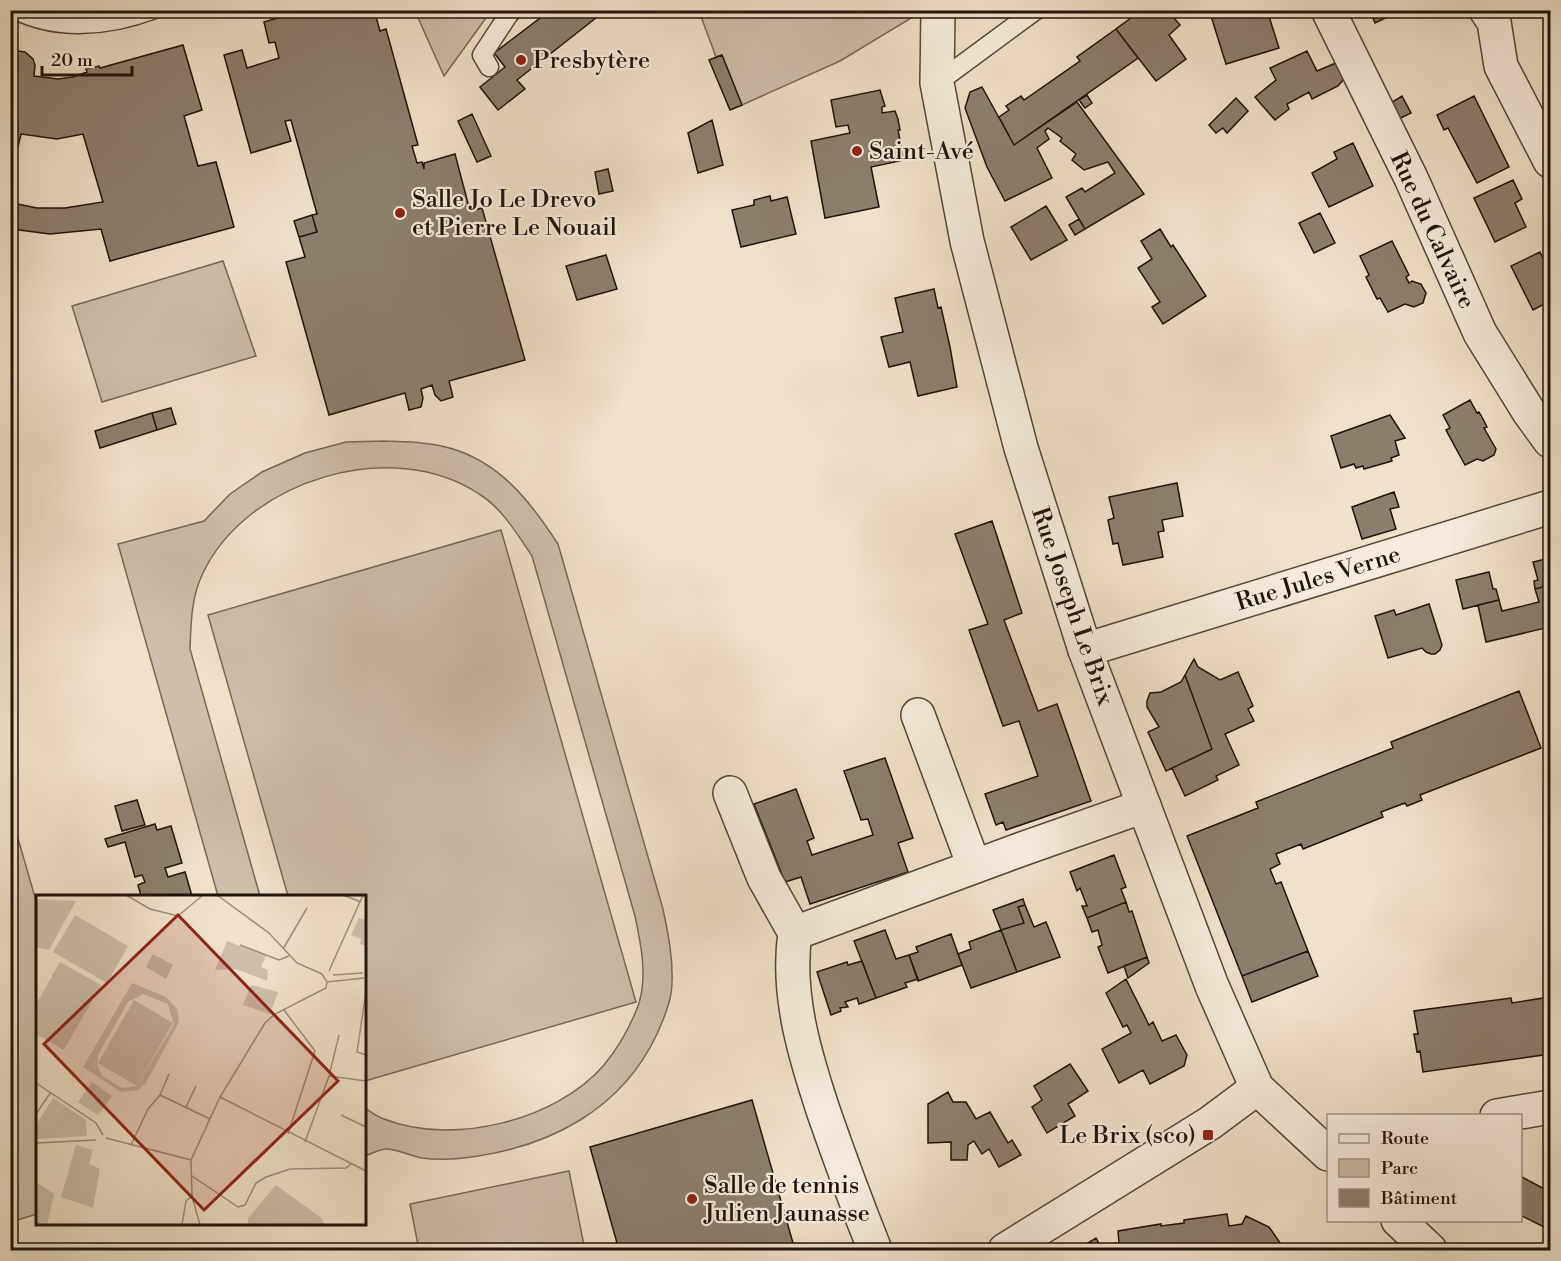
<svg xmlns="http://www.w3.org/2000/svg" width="1561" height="1261" viewBox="0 0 1561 1261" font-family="'Libre Bodoni',serif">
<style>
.green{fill:#ccbea9;stroke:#75695a;stroke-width:1.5}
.building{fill:#8b7f6d;stroke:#1e140a;stroke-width:1.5}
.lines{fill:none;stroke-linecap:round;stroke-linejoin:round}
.service-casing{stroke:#52473a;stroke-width:21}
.minor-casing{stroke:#52473a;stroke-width:36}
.tertiary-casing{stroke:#52473a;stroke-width:36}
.service{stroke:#f5ecdc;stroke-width:18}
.minor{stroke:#f5ecdc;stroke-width:33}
.tertiary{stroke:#f5ecdc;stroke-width:33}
.poi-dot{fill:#8f2418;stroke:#f5ecdc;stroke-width:2}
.labels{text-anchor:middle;stroke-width:4.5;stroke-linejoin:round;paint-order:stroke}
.poi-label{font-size:24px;fill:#1e140a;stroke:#f5ecdc;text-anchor:start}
.street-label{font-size:24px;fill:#1e140a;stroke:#f5ecdc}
.inset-road{fill:none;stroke:#9c8f7d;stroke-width:1.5}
.view{fill:#8f2418;fill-opacity:0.15;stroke:#8f2418;stroke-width:3}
.inset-edge{fill:none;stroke:#1e140a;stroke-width:3}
</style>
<rect width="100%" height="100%" fill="#f0e1c9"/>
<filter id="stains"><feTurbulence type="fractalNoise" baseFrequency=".00333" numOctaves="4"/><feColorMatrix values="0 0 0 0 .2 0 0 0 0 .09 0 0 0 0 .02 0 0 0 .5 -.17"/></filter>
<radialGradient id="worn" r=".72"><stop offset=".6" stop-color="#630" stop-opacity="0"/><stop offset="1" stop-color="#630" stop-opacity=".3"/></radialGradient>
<path class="green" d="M911 10 913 17 840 61 742 105 722 55 716 57 699 11Z
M415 11H491L444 76Z
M223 261 256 356 102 402 72 306Z
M384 441C407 442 431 442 453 449 502 464 532 504 558 544L663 909C668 933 673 957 672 982 672 1000 664 1018 657 1034 622 1109 551 1146 472 1157 457 1159 437 1160 422 1158 410 1156 398 1149 386 1149 380 1149 371 1154 365 1156V1108C371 1112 378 1117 384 1119 452 1146 556 1121 604 1065 618 1048 630 1027 638 1006 648 977 641 945 635 916L532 556C517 534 502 508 479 494 392 436 247 480 203 573 191 597 191 624 190 649L260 896H218L118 544 204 521 230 494 262 472 305 453 346 442Z
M501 530 636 1002 365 1081 364 896H288L208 615Z
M10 811 37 904V1214L11 1222Z
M569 1171 585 1250H419L410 1204Z"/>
<path class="building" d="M305 10H381L375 13 380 31 386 29 418 145 412 146 417 163 422 162 424 169V163L455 154 470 211 482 208 525 360 449 381 453 397 441 401 435 395 432 385 421 389 423 398 421 407 409 410 405 393 329 415 286 262 305 257 299 237 317 232 312 215 317 214 291 120 285 121 291 141 251 153 224 55 242 50 247 68 279 58 275 42 269 43 264 22Z
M535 10H606L517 80 525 89 498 110 480 87 505 67 494 53 540 18Z
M1142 10H1167L1180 25 1169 35 1186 59 1156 81 1116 29Z
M1228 10H1267L1279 48 1226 64 1211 16Z
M1370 10H1402L1375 23Z
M1116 29 1138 58 1014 145 999 117 1009 110 1006 106 1021 96 1024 100 1080 61 1077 57Z
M183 45 202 110 184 116 198 166 216 162 234 227 110 261 101 229 50 234 12 229 17 204 37 208H65L103 202 83 134 57 139 21 134 10 181V54L18 51 25 52 33 59 35 65 34 76 58 79 73 77 87 72 86 69 99 66 100 68Z
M1307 51 1317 71 1338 62 1345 81 1343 80 1338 86 1312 99 1309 92 1287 104 1289 109 1275 120 1255 97 1276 80 1270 68Z
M722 55 742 105 730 110 709 60Z
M982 87 1014 145 1077 102 1144 194 1085 229 1066 197 1082 188 1085 192 1115 173 1108 162 1084 170 1072 160 1076 154 1060 141 1062 138 1048 128 1045 131 1049 139 1037 148 1052 178 1005 201 987 167 965 108 970 92Z
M880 90 885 106 882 107V113L895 111 898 119 900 130H898L904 160 871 167 879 207 825 218 811 141 850 133 848 125 836 127 831 100Z
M1087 95 1092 103 1085 108 1079 100Z
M1402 96 1411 113 1397 120 1389 104Z
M1474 96 1509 167 1477 183 1448 128 1444 130 1437 115Z
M1236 98 1248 111 1227 133 1223 128 1216 133 1209 125Z
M472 114 491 156 477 162 458 121Z
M712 120 723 165 698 173 688 133Z
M1353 143 1373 186 1329 207 1312 173 1337 159 1334 152Z
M608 169 613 191 599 194 595 172Z
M1513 180 1522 199 1515 203 1526 227 1495 242 1474 198Z
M770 196 771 201 787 197 796 234 741 247 732 210 754 205V200Z
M1046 206 1067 240 1031 260 1011 227Z
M1320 213 1335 243 1314 253 1299 223Z
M312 215 317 232 299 237 294 221Z
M1079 219 1085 229 1075 235 1069 225Z
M1160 229 1171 247 1173 245 1206 296 1163 324 1152 307 1160 302 1138 268 1152 259 1141 241Z
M1392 241 1409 275 1406 277 1409 283 1412 281 1421 284 1426 293 1423 303 1414 307 1405 304 1388 312 1380 298 1377 299 1366 277 1369 275 1360 256Z
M1540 252 1550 273V301L1533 310 1511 266Z
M606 255 617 289 577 300 566 266Z
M934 289 938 308 941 307 950 347 957 387 918 396 910 362 889 367 881 337 903 332 895 298Z
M1470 400 1477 413 1479 412 1483 419 1487 427 1484 428 1496 449 1494 455 1483 461 1477 459 1465 465 1446 430 1450 428 1443 415Z
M171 408 176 424 157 430 152 413Z
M152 413 157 430 100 448 95 431Z
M1390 415 1405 438 1395 441 1399 455 1391 458 1392 461 1364 469 1363 466 1356 468 1354 464 1341 468 1331 436Z
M1177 483 1183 516 1162 520 1164 531 1158 532 1163 557 1123 565 1118 543 1113 544 1108 520 1114 518 1109 497Z
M1394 492 1399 507 1390 509 1396 529 1362 539 1352 507Z
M992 521 1022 613 1004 620 1038 711 1057 704 1091 801 1006 830 1003 822 996 825 985 794 1038 776 1019 721 1003 726 969 630 988 624 955 534Z
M1550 558V585L1535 589 1534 581 1538 580 1533 562Z
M1489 572 1493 589H1496L1499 600 1463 609 1456 580Z
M1550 585V627L1486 642 1478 605 1499 600 1502 611 1539 602 1535 589Z
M1429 604 1442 645 1440 650 1435 654H1431L1426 652 1422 648 1388 658 1375 616 1394 610 1396 615Z
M1194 659 1198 667 1220 680 1238 672 1253 706 1248 709 1254 721 1225 734 1239 765 1216 776 1218 780 1185 796 1172 768 1212 749 1185 675Z
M1185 675 1212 749 1166 771 1148 732 1159 727 1147 707V701L1150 693 1161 692 1181 682Z
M1519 691 1541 748 1420 795 1422 800 1407 806 1405 803 1381 812 1383 817 1303 849 1301 844 1276 854 1280 864 1270 869 1276 884 1281 882 1308 951 1242 976 1187 836 1258 808 1256 802 1393 748 1391 742Z
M885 758 913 838 898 843 908 872 810 904 801 877 785 882 754 804 796 789 814 838 807 841 812 855 873 835 868 819 861 820 844 771Z
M137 800 145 825 122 831 115 806Z
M155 824 157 830 171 826 182 863 165 868 168 877 185 872 192 896H141L138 885 145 882 142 875 135 877 125 842 108 847 105 839Z
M1114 855 1126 887 1121 889 1126 902 1087 918 1082 906H1087L1080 888 1077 891 1070 872Z
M1023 899 1025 905 1018 907 1024 923 1001 930 993 910Z
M1126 902 1129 912 1132 911 1147 957 1108 973 1098 947 1102 945 1098 930 1092 932 1087 918Z
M1025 905 1034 927 1046 922 1060 957 1017 972 1001 930 1024 923 1018 907Z
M885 930 896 959 909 955 918 979 905 983 907 987 876 998 854 941Z
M1001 930 1017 972 971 988 958 954 971 949 969 942Z
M951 934 962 965 918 981 909 955 918 952 916 947Z
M1308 951 1318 976 1252 1002 1242 976Z
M1147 957 1149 963 1128 978 1124 966Z
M862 961 876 998 859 1004 857 998 845 1002 848 1007 840 1008 841 1011 831 1015 817 972 847 962 848 965Z
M1126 979 1149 1025 1153 1022 1162 1041 1176 1035 1187 1055 1184 1066 1150 1084 1143 1070 1119 1083 1102 1049 1131 1033 1127 1025 1123 1027 1106 993Z
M1550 997V1054L1423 1072 1420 1051 1417 1052 1414 1034H1418L1414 1011 1511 998 1512 1003Z
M1070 1064 1088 1091 1068 1104 1075 1116 1047 1133 1032 1107 1042 1100 1034 1086Z
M948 1092 953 1102H966L976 1119 990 1112 1008 1143 1012 1140 1021 1155 999 1167 989 1149 982 1154 974 1141 968 1145 967 1160H951V1142L928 1143V1104Z
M752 1100 795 1250H619L590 1147Z
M1520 1176 1550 1192V1214L1544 1227 1520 1215Z
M1227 1214 1229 1226 1242 1224 1246 1216 1269 1227 1285 1250H1076L1096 1238 1102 1249 1110 1244 1119 1243 1118 1231 1161 1224V1226L1184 1223V1220Z"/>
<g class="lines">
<g class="service-casing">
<path id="service" d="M16 10C58 31 109 26 152 10
M489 67 482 55 509 14 513 10
M937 83 1036 10"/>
</g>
<g class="minor-casing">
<path id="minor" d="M1328 10 1411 178 1480 333 1529 412 1550 441
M1486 10 1494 22 1501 66 1550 161
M1085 650 1550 507
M918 715 974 866
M730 793 764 878 795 933
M1497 1116 1550 1107
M875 1250C857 1205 840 1159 824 1113 805 1056 786 994 795 933L1022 849 1144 806"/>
</g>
<g class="tertiary-casing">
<path id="tertiary" d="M938 10 937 83 967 241 1021 448 1085 650 1212 986 1257 1088 1328 1154
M1398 1220 1430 1250
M1005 1250 1210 1123 1257 1088"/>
</g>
<use href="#service" class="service"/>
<use href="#minor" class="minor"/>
<use href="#tertiary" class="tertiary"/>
</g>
<g class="poi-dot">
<circle cx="521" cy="60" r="6"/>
<circle cx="857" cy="151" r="6"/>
<circle cx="400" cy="213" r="6"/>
<rect x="1202" y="1129" width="12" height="12" rx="3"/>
<circle cx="692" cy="1199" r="6"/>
</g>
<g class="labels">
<g class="poi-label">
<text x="533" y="68">Presbytère</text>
<text x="869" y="159">Saint-Avé</text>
<text x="412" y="207">Salle Jo Le Drevo<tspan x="412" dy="28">et Pierre Le Nouail</tspan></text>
<text x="1196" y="1143" text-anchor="end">Le Brix (sco)</text>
<text x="704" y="1193">Salle de tennis<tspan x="704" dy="28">Julien Jaunasse</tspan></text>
</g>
<g class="street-label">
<text transform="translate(1433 230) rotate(65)" y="8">Rue du Calvaire</text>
<text transform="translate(1318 578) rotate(-17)" y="8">Rue Jules Verne</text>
<text transform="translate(1073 606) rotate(71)" y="8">Rue Joseph Le Brix</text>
</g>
</g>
<g transform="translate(36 895)">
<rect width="330" height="330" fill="#f0e1c9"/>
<path d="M0 4 40 6 13 55 0 52ZM39 20 92 51 71 88 17 57ZM323 23 330 25V51L324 49 325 44 315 40ZM191 46 230 61 225 72 232 75 231 86 200 74 179 75ZM117 59 137 70 130 84 110 72ZM24 67 65 90 28 155 0 139V109ZM96 88 130 102 141 114 143 127 110 188 102 195 85 197 47 172ZM107 99 132 109 138 130 101 190 137 128 98 105 62 168 101 191 86 193 66 181 61 170 62 160 92 107ZM215 90 242 97 234 119 207 110ZM56 187 76 201 62 220 42 207ZM17 203 50 225 51 241 0 244V230ZM40 250 57 255 53 269 64 274 57 313 25 302ZM0 287 18 299 11 330H0ZM240 290 284 322 290 330H212V323Z" fill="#ccbea9" fill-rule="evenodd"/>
<path class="inset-road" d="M90 0 114 14 142 21 167 0M181 0 233 38 261 68 286 79M307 0 325 7M204 50 243 65 253 61M247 54 271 13M293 76 327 0M286 79 291 87 328 83M297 80 327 78M330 97 321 157 330 160M248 115 279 156 252 239M293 181 330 186M0 188 60 228 67 240M124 200 133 179M184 202 330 276M150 212 160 191M0 219 15 197M305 220 330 232M70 243 155 265M269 247 293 181 303 140M0 248 60 245M95 250 112 214 124 200 174 224M156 281 202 312 209 310 220 288 230 282 254 274 310 273 315 269M146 330 150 306 156 301M164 330 156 301 155 265 184 202 229 128 239 119 290 93 291 87"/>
<path class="view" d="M142 20 302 186 168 315 8 149Z"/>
<rect width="330" height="330" class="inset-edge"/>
</g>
<rect width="1561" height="1261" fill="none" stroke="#f0e1c9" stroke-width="36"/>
<rect x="12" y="12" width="1537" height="1237" fill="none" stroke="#1e140a" stroke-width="3"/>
<rect x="18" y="18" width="1525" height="1225" fill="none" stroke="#1e140a" stroke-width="1.5"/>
<rect x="1327" y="1114" width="195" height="108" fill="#f5ecdc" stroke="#9f9688" stroke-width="1.5"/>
<rect x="1339" y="1134" width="30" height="9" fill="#f5ecdc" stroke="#9f9688" stroke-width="1.5"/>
<text x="1381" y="1144" font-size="18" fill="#1e140a">Route</text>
<rect x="1339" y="1159" width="30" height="18" fill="#ccbea9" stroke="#9f9688" stroke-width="1.5"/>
<text x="1381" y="1174" font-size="18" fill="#1e140a">Parc</text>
<rect x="1339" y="1189" width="30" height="18" fill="#8b7f6d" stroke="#9f9688" stroke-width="1.5"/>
<text x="1381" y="1204" font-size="18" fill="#1e140a">Bâtiment</text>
<path d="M42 66v9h90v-9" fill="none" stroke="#1e140a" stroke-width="3"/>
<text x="51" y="66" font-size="18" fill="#1e140a" stroke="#f5ecdc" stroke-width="4.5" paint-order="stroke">20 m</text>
<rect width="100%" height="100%" filter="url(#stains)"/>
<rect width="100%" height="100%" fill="url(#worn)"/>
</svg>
